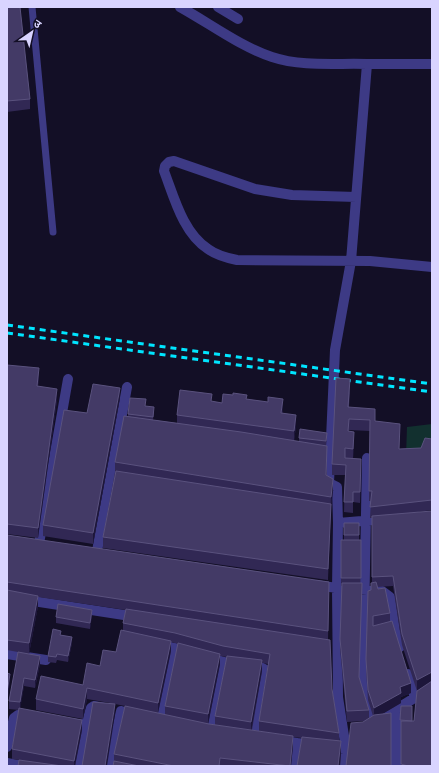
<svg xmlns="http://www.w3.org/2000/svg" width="439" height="773" viewBox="0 0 439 773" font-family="'Noto Sans','Noto Sans Devanagari',sans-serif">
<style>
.green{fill:#12302f}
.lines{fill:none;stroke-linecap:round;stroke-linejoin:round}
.service{stroke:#3d3a85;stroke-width:7}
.minor{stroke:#3d3a85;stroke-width:10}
.rail{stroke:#00e5ff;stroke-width:3;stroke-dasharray:6 5;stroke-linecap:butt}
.wall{fill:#312854;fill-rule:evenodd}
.shaded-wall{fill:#1d163a}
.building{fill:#433a66;stroke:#5a527e}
</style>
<rect width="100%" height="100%" fill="#130f26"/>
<path class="green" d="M432 424V445L418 455 406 456 407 427Z"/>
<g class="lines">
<path class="service" d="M32 7 53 232"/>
<path class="minor" d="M180 7C209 23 241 47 272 57 302 67 336 63 367 64
M218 7 238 19
M356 197 292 195 255 189 174 161 169 162 165 166 164 171C174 197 183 233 208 249 216 255 227 258 237 260L370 261 432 267
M367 458 363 679 365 699 373 723
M111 477 128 479
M338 523 386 519
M39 544 68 379
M97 551 127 387
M316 585 337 588 338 523 337 487 329 483 335 350 351 261 367 64H432
M7 597 137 617
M159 644 190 652
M7 654 46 660
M207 657 224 662 259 666 266 670V673L255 737
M408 674 415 698
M160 720 175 648
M379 720 432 687
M69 723 86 725 91 708 94 706 105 708
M211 729 224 662
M291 742 297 743 295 766
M297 743 346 749 338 697 337 588 382 591 390 597 395 631 400 647
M7 747 14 718 18 715 31 716
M7 763 23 766
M79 766 86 725
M109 766 121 711 136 715
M344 766 346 749
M396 766V710"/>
<path class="rail" d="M7 325 432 384
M7 333 432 392"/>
</g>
<path class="wall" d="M7 7 30 99V109L7 112Z
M7 365 39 378 38 386 57 400 38 538 7 534Z
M350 389 349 407 375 421 399 449 421 448 432 439V510L411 513 432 766H401V706L412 721H414L417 691 402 645 393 586 377 587 390 613V621L411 693 401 697V703L382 714 363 722 365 721 347 722 340 649 342 586H341V540H344V523H359V540H361L359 678 369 710V719L373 716 368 700 366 669 368 591 371 590 372 583V518H370L371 501H369L370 431 349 430 348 431 354 442 353 459 361 470 360 503 353 502V513L344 512 345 475H332V464Z
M120 398 93 544 43 536V525L87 413Z
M247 399 283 410V413L296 426 294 441 299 442V438H327L326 446 327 475 333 490 331 507 328 580 103 548V537L115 472V462L128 417V414L146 406 154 412 153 420 177 423V415L212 402 222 403Z
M7 535 329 592 328 640 332 689 339 733V741L341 752 340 766H297L302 738 293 737V746L291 766H113L114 761V754L125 706 115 704V714L110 703 87 699 83 719 36 710V699L83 685 100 666 116 652 123 631V623L126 610 38 597V606L29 654 40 664 35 688 24 686 20 708 82 730 75 766H18L19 760 12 759V749L19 710 9 709V701L18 652 7 650ZM171 642 178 644 165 706V715L158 713 171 651ZM220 656 227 657 215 716V725L208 724 220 664ZM262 663 268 664 259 721V731L252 730 262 671Z
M92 615 90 629 56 623V617Z
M61 635 72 643 68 662 57 660 56 663 48 662V656Z"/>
<path class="shaded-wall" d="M39 368V378L37 397V386Z
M120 388V398L93 544V533Z
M57 389V400L38 538V528Z
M283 399V410L281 423V413Z
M296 415V426L294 442V431Z
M354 432V442L353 459V449Z
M361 459V470L360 503V492Z
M333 479V490L331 507 328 580 331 497Z
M38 596V606L29 654V643Z
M92 610V615L90 629V623Z
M72 637V643L68 662V656Z
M171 641V651L158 713V703Z
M220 654V664L208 725V714Z
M40 656V664L35 688V680Z
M262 660V671L251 732V722Z
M432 672V682L417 691V680Z
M10 674V684L7 703V692Z
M24 678V686L20 711V702Z
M411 683V693L401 697V703L374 719V708L400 687Z
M87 688V699L83 719V709Z
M115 704V714L107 766H105Z
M82 720V730L75 766H74V761Z
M293 736V746L291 766H290Z
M341 741V752L340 766H338Z"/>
<path class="building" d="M7 7H20L30 99 7 101Z
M7 365 39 368 37 386 57 389 38 528 7 524Z
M336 378 350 379 348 407 375 409V421L400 424 399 449 421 448 425 438 432 439V500L370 507 372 491H369L370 420 349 419 348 431 354 432 353 449 345 448V458L361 459 360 492H353V502H344L346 465 332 464Z
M93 384 120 388 93 533 43 525 64 410 87 413Z
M180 390 212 394 211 401 222 403 223 394 233 395V393L247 395 246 399 268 402V397L283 399 281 413 296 415 294 431 177 415Z
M130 398 146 399 145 406 154 407 153 417 128 414Z
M124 416 241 432 327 446 326 475 333 479 331 497 115 462Z
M300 429 327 433 326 441 299 438Z
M116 471 331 504 328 569 103 537Z
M432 511V672L417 680 402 634 393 576 372 577V516Z
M344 523H359V535H344Z
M7 535 329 582 328 631 7 582Z
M341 540H361V578H341Z
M376 582 378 589 385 588 390 613 373 616V626L392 621 411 683 400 687 401 693 374 708 368 690 366 659 368 591 371 590V583Z
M342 583H362L359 677 369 710 347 711 340 639Z
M7 590 38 596 29 643 7 640Z
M58 604 92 610 90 623 56 617Z
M126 609 330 640 332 689 339 733 259 721 270 654 223 646 175 633 123 623Z
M53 629 61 631 60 635 72 637 68 656 57 654 56 657 48 656Z
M121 630 171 641 158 703 87 688 83 709 36 699 41 676 83 685 87 663 100 666 103 650 116 652Z
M178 643 220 654 208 714 165 706Z
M18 652 40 656 35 680 24 678 20 702 9 701Z
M227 656 262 660 251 722 215 716Z
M7 673 10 674 7 692Z
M432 681V766H408L401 764V721H414L417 691Z
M93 702 115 704 105 766H82Z
M125 706 209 724 293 736 290 766 220 758 219 766H174L114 754Z
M401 706H412V721L400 720Z
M19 708 82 720 74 761 12 749Z
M391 713V766H346L351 723 363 722 374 715Z
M302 737 341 741 338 766H297Z
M19 760 62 766H18Z
M114 761 139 766H113Z"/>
<rect width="439" height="773" fill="none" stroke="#d9d4ff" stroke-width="16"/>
<g transform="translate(32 32) rotate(34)" stroke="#130f26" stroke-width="3" paint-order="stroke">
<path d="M0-3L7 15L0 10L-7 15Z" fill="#d9d4ff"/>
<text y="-6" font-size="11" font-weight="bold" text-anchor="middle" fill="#d9d4ff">उ</text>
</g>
</svg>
